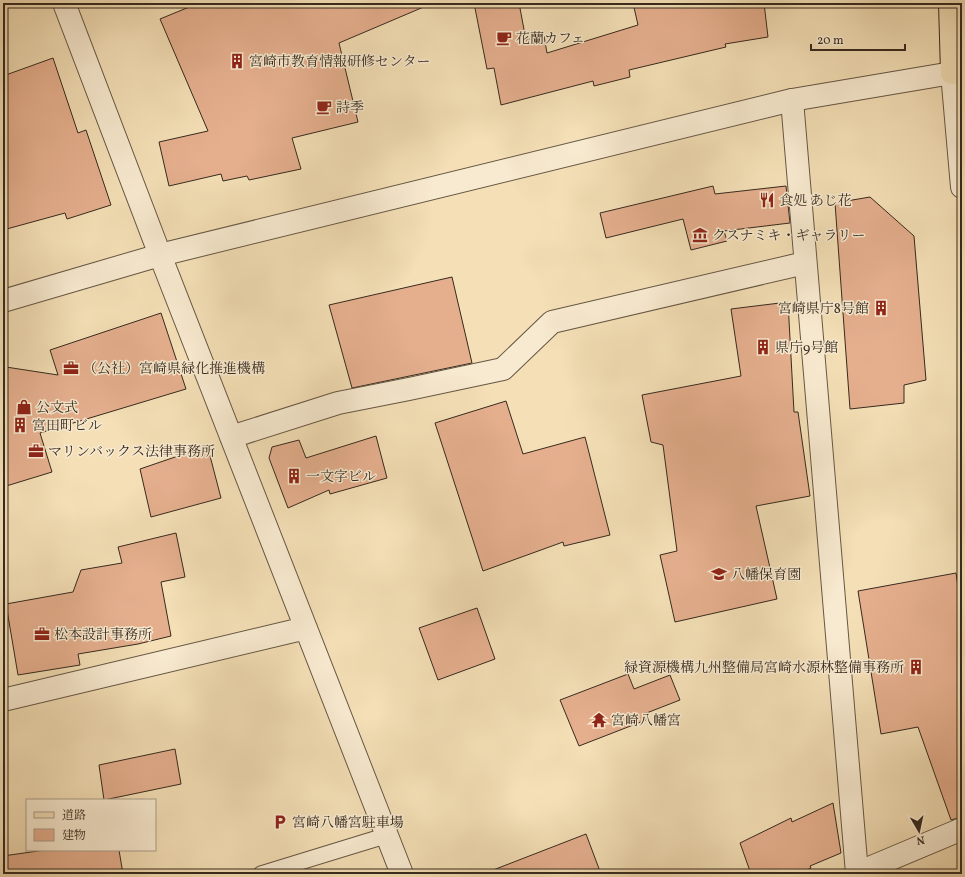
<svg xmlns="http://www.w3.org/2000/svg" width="965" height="877" viewBox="0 0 965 877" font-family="Vollkorn,'Noto Serif JP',serif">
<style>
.building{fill:#e5af8e;stroke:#362a1e}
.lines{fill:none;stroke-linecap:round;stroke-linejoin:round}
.service-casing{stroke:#665744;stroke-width:17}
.minor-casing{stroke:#665744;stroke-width:24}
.tertiary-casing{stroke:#665744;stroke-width:24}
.primary-casing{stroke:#362a1e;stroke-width:24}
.service{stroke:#f8ead0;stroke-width:15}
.minor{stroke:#f8ead0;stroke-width:22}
.tertiary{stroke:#f8ead0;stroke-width:22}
.primary{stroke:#f4dfb6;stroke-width:22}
.labels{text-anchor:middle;stroke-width:3;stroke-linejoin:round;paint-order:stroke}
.poi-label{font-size:14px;fill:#362a1e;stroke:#f8ead0;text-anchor:start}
</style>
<rect width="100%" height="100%" fill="#f4dfb6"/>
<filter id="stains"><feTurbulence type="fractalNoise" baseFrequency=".005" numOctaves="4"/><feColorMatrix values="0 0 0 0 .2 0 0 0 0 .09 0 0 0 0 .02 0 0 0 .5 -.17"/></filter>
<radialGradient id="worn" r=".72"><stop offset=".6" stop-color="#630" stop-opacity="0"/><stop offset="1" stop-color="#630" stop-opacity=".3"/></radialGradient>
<path class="building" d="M199 3H433L339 43 358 122 292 138 301 169 249 180 247 176 223 181 221 174 169 186 159 142 208 131 160 19Z
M474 3H519L526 40 544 36 547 53 638 25 633 3H764L768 37 725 44 726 47 629 70 630 77 594 86 593 81 501 105 494 68 487 69Z
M53 58 78 133 86 130 111 205 67 219 65 213 3 230V76Z
M713 186 715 194 786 186 790 223 724 231 727 241 691 250 683 219 606 238 600 213Z
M870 197 914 236 926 380 904 385V403L850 409 835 203Z
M452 277 472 363 352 388 329 305Z
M788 302 794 412H798L810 496 756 506 777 599 675 622 660 555 677 551 663 445 651 442 642 395 741 376 731 309Z
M161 313 186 389 40 433 52 472 3 487V378L5 377 6 367 58 375 50 350Z
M506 401 523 454 585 437 610 535 564 546 563 542 483 571 435 423Z
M376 436 387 478 330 494 329 490 288 508 269 458 272 447 299 440 306 458Z
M209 452 221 498 151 517 140 469 181 455Z
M176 533 185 577 161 582 171 636 138 644 78 654 80 665 18 675 6 604 73 592 81 570 122 563 118 547Z
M956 573 962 615V817L951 820 918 727 881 734 858 591Z
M477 608 495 659 438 680 419 628Z
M628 674 634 689 670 675 680 700 644 714 646 720 579 746 560 700Z
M175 749 181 784 104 800 99 765Z
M833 803 841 853 810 866 811 868 798 874H751L740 843 791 818 792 822Z
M586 834 601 874H489L488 872Z
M45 850H119L123 874H3V856Z"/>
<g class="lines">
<g class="service-casing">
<path id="service" d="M261 874 388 835"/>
</g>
<g class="minor-casing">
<path id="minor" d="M64 3 160 255 402 874
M792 100 857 873
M231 437 338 403 409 389 503 369 552 322 805 263
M3 700 306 628
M855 874 962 829"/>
</g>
<g class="tertiary-casing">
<path id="tertiary" d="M3 301 160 255 792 100 952 73 962 187"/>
</g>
<g class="primary-casing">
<path id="primary" d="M950 3 952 73 962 71"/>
</g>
<use href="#service" class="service"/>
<use href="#minor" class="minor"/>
<use href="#tertiary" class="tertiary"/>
<use href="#primary" class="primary"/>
</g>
<defs>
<g id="cafe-bare" transform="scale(1.2)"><path d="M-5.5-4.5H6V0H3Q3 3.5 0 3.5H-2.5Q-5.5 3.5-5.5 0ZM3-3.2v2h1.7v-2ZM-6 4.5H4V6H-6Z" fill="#8f2418" stroke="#f8ead0" stroke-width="2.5" paint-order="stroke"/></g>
<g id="building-bare" transform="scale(1.2)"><path d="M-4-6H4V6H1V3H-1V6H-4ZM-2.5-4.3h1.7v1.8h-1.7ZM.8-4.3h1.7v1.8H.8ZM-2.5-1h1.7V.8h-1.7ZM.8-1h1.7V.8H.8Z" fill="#8f2418" stroke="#f8ead0" stroke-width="2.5" paint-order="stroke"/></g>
<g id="restaurant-bare" transform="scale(1.2)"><path d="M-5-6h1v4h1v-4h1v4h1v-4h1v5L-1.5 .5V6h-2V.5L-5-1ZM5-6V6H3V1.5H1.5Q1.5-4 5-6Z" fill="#8f2418" stroke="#f8ead0" stroke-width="2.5" paint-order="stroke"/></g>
<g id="museum-bare" transform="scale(1.2)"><path d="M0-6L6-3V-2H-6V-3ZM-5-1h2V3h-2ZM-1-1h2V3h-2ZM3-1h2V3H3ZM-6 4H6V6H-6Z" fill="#8f2418" stroke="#f8ead0" stroke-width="2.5" paint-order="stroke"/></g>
<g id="office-bare" transform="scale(1.2)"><path d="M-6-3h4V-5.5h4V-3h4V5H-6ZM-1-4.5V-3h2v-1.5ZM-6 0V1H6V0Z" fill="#8f2418" stroke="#f8ead0" stroke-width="2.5" paint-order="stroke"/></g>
<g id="shop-bare" transform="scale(1.2)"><path d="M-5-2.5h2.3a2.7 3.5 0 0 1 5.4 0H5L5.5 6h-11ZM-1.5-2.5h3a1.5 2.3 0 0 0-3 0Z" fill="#8f2418" stroke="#f8ead0" stroke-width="2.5" paint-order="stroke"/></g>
<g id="school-bare" transform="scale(1.2)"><path d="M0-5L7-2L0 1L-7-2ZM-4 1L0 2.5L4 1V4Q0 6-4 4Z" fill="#8f2418" stroke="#f8ead0" stroke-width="2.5" paint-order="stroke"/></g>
<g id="temple-bare" transform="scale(1.2)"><path d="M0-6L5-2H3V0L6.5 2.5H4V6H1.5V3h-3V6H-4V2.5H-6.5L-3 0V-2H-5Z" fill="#8f2418" stroke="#f8ead0" stroke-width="2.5" paint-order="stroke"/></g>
<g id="parking-bare" transform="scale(1.2)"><path d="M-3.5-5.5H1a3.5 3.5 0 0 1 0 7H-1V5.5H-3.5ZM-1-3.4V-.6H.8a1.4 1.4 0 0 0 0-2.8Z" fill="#8f2418" stroke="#f8ead0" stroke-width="2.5" paint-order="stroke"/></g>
</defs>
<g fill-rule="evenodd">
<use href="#cafe-bare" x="504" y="38"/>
<use href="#building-bare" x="237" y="61"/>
<use href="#cafe-bare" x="324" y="107"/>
<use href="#restaurant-bare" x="767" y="200"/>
<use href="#museum-bare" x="700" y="235"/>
<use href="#building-bare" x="881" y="308"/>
<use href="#building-bare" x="763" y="347"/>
<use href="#office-bare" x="71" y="368"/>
<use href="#shop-bare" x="24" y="407"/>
<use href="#building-bare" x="20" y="425"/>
<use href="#office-bare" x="36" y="451"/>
<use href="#building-bare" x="294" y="476"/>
<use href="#school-bare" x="719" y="574"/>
<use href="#office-bare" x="42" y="634"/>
<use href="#building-bare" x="916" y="667"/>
<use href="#temple-bare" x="599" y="720"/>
<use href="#parking-bare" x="280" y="822"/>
</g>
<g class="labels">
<g class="poi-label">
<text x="516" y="43">花蘭カフェ</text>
<text x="249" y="66">宮崎市教育情報研修センター</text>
<text x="336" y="112">詩季</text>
<text x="779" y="205">食処 あじ花</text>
<text x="712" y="240">クスナミキ・ギャラリー</text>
<text x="869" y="313" text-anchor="end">宮崎県庁8号館</text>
<text x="775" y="352">県庁9号館</text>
<text x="83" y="373">（公社）宮崎県緑化推進機構</text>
<text x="36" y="412">公文式</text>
<text x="32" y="430">宮田町ビル</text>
<text x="48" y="456">マリンバックス法律事務所</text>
<text x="306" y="481">一文字ビル</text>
<text x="731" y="579">八幡保育園</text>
<text x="54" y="639">松本設計事務所</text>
<text x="904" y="672" text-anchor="end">緑資源機構九州整備局宮崎水源林整備事務所</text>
<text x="611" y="725">宮崎八幡宮</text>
<text x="292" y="827">宮崎八幡宮駐車場</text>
</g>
</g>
<rect width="965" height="877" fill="none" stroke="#f4dfb6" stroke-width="16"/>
<rect x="4" y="4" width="957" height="869" fill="none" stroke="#362a1e" stroke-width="2"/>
<rect x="8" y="8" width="949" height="861" fill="none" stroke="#362a1e"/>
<rect x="26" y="799" width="130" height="52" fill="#f8ead0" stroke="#aa9d89"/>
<rect x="34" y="812" width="20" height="6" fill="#f4dfb6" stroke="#aa9d89"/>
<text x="62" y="819" font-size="12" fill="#362a1e">道路</text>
<rect x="34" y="829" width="20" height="12" fill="#e5af8e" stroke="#aa9d89"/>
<text x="62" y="839" font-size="12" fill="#362a1e">建物</text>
<g transform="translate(919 831) rotate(171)" stroke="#f8ead0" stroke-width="3" paint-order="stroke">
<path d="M0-3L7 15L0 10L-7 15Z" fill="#362a1e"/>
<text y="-6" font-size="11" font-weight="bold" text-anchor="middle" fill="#362a1e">N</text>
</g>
<path d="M811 44v6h94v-6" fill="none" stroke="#362a1e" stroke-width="2"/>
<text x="817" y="44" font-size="12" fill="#362a1e" stroke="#f8ead0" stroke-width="3" paint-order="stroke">20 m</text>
<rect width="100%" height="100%" filter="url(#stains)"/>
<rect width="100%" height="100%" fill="url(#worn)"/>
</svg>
